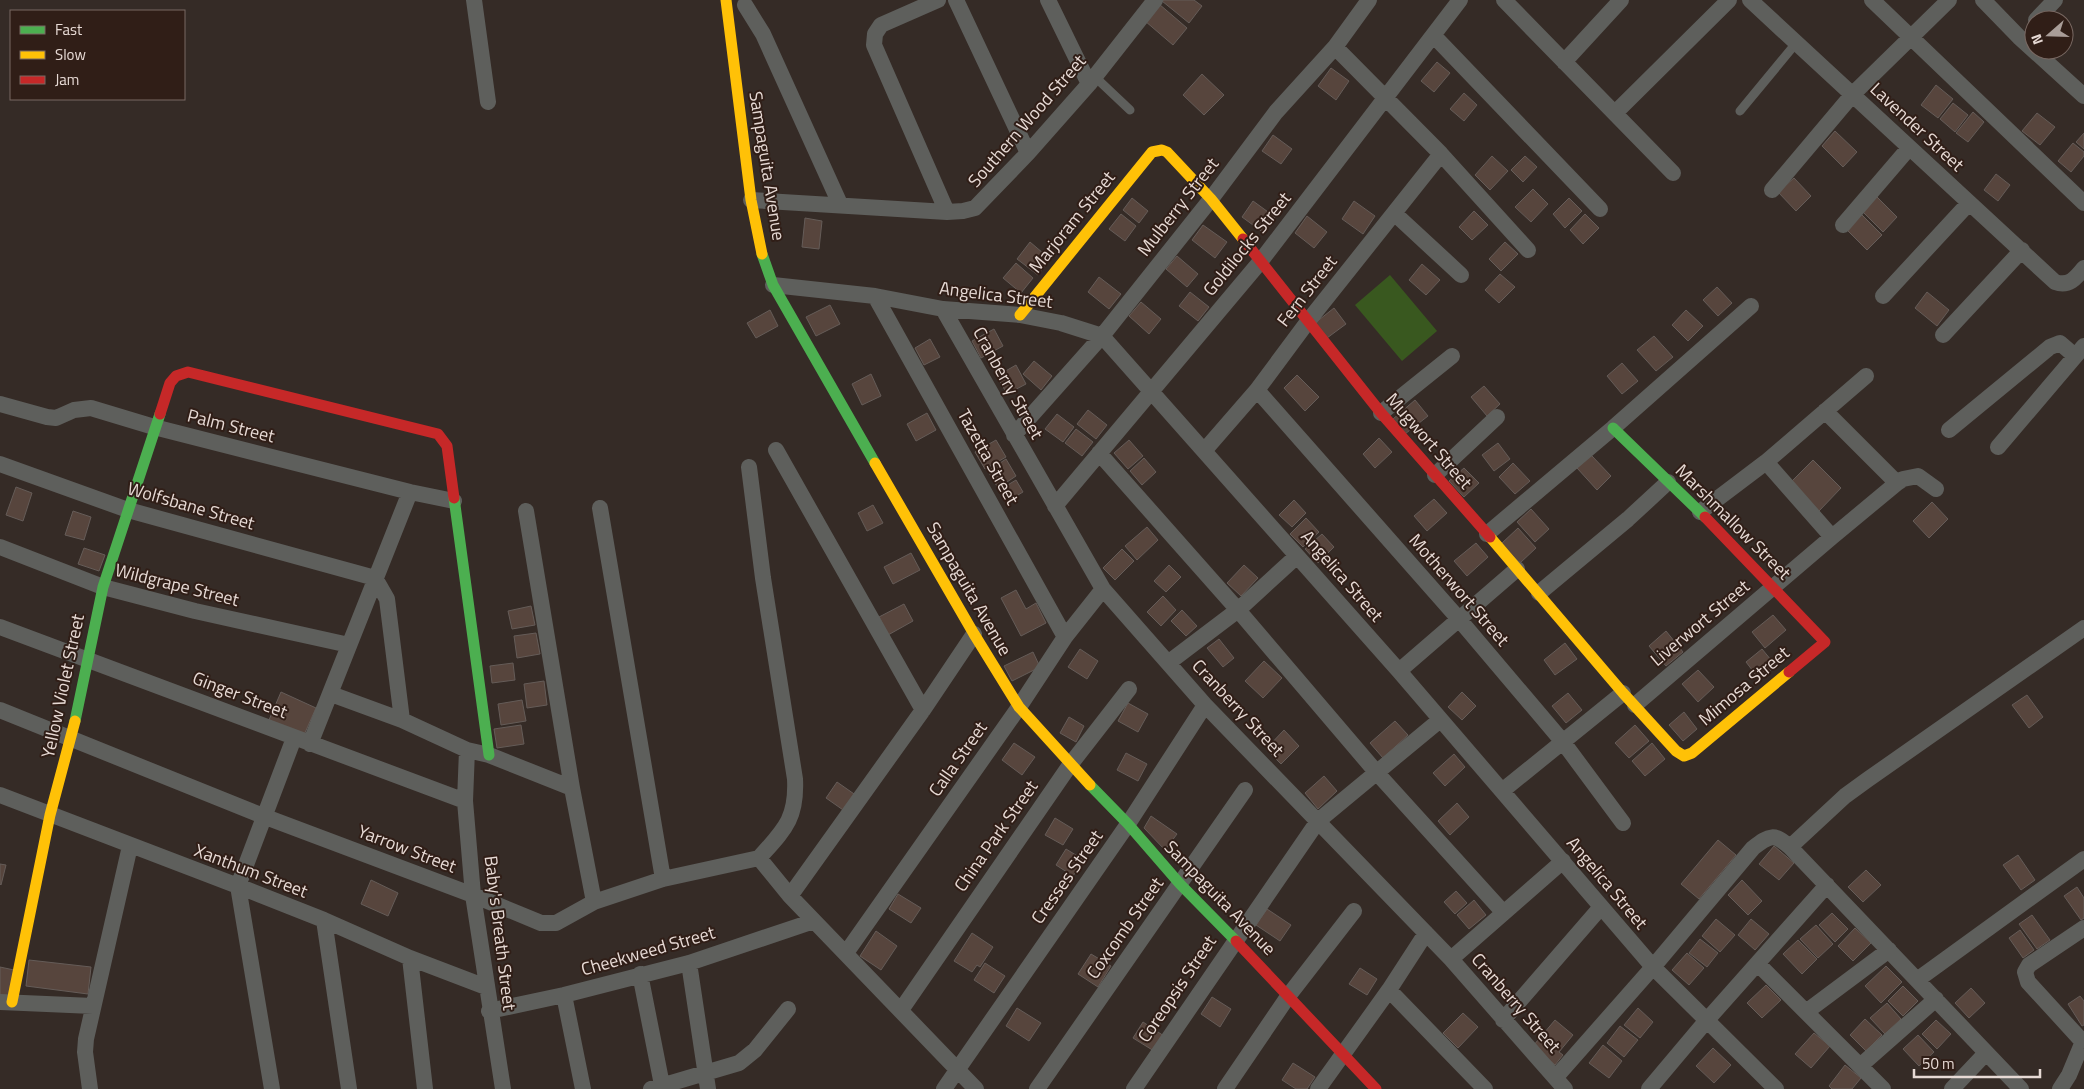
<svg xmlns="http://www.w3.org/2000/svg" width="2084" height="1089" viewBox="0 0 2084 1089" font-family="'Titillium Web',sans-serif">
<style>
.green{fill:#39581f}
.building{fill:#57453d;stroke:#655c58}
.lines{fill:none;stroke-linecap:round;stroke-linejoin:round}
.lane{stroke:#5e5f5c;stroke-width:9}
.street{stroke:#5e5f5c;stroke-width:16}
.fast{stroke:#4caf50;stroke-width:11}
.slow{stroke:#ffc107;stroke-width:11}
.jam{stroke:#c62828;stroke-width:11}
.labels{text-anchor:middle;stroke-width:4;stroke-linejoin:round;paint-order:stroke}
.street-label{font-size:18px;fill:#e7dad5;stroke:#301e17}
</style>
<rect width="100%" height="100%" fill="#352b26"/>
<path class="green" d="M1390 275 1437 331 1402 361 1355 305Z"/>
<path class="building" d="M1164 0H1194L1202 6 1189 23 1162 1Z
M1159 4 1187 28 1173 45 1145 21Z
M1437 62 1450 73 1434 92 1421 81Z
M1331 68 1349 81 1336 100 1318 86Z
M1202 74 1224 95 1204 115 1183 95Z
M1936 85 1953 99 1938 118 1921 105Z
M1464 93 1477 105 1464 121 1450 109Z
M1953 103 1968 115 1955 132 1940 119Z
M1973 112 1984 122 1968 142 1956 133Z
M2037 113 2055 127 2040 145 2022 131Z
M1835 131 1857 152 1843 167 1822 146Z
M2084 133V149L2076 142Z
M1273 135 1292 149 1281 164 1262 151Z
M2073 143 2084 152V156L2071 172 2058 161Z
M1492 156 1508 171 1490 190 1475 175Z
M1525 156 1537 167 1523 182 1511 170Z
M1996 174 2010 185 1998 201 1984 190Z
M1794 178 1811 196 1796 211 1778 192Z
M1533 189 1548 204 1531 222 1515 207Z
M1876 196 1897 217 1883 232 1862 211Z
M1132 198 1148 211 1139 223 1123 210Z
M1569 198 1582 211 1565 228 1553 214Z
M1253 201 1275 217 1264 233 1242 217Z
M1354 201 1375 216 1363 234 1342 219Z
M1474 211 1488 225 1472 240 1459 227Z
M1121 214 1136 226 1125 241 1109 229Z
M1585 214 1599 228 1583 244 1570 230Z
M1861 214 1882 235 1867 250 1846 229Z
M1307 216 1327 232 1314 248 1295 233Z
M805 218 822 221 819 249 802 247Z
M1203 225 1227 242 1215 258 1192 240Z
M1030 242 1050 259 1038 275 1017 259Z
M1505 242 1518 254 1501 271 1489 259Z
M1177 256 1198 274 1187 287 1166 269Z
M1016 263 1033 278 1021 293 1003 278Z
M1422 264 1440 280 1426 295 1409 280Z
M1500 274 1515 287 1499 303 1485 290Z
M1099 277 1121 294 1109 309 1088 292Z
M1717 287 1732 303 1718 316 1703 300Z
M1190 292 1209 307 1198 321 1179 306Z
M1927 292 1949 310 1937 326 1915 308Z
M1141 302 1161 319 1149 334 1129 316Z
M830 305 840 324 816 336 806 317Z
M1334 308 1346 324 1327 338 1315 323Z
M770 310 778 326 756 338 747 323Z
M1686 310 1703 326 1688 341 1672 325Z
M994 329 1003 346 981 358 972 341Z
M1654 336 1673 357 1656 371 1637 350Z
M930 339 940 357 924 365 915 348Z
M1034 361 1052 376 1041 390 1023 374Z
M1622 363 1638 381 1622 394 1607 376Z
M1016 365 1026 384 1007 394 997 376Z
M871 374 881 396 862 405 852 384Z
M1297 375 1319 397 1305 411 1284 388Z
M1484 386 1500 404 1487 416 1471 397Z
M1415 400 1428 416 1405 434 1393 419Z
M1088 410 1107 425 1096 439 1077 424Z
M927 413 936 430 916 441 907 424Z
M1057 414 1074 427 1063 442 1045 429Z
M1076 429 1093 442 1082 456 1065 443Z
M1379 438 1392 452 1375 468 1363 454Z
M996 440 1006 457 985 469 975 452Z
M1129 440 1143 456 1128 469 1114 453Z
M1498 443 1510 459 1494 471 1482 455Z
M1591 455 1611 476 1597 490 1577 468Z
M1144 458 1156 472 1142 485 1130 471Z
M1006 459 1016 476 998 488 988 471Z
M1813 460 1841 488 1819 511 1790 483Z
M1513 463 1530 481 1515 494 1499 477Z
M1464 468 1479 483 1464 497 1449 481Z
M1016 480 1023 492 1008 501 1001 489Z
M16 487 32 493 23 521 6 515Z
M1434 499 1447 513 1427 531 1414 516Z
M1294 500 1306 513 1292 527 1279 515Z
M1932 502 1948 519 1929 538 1913 521Z
M873 505 883 523 867 531 858 513Z
M1531 509 1549 529 1535 542 1517 522Z
M73 511 91 517 84 540 65 535Z
M1306 518 1319 532 1303 547 1290 534Z
M1147 527 1158 540 1137 560 1125 546Z
M1518 528 1536 548 1520 563 1501 544Z
M1322 534 1334 547 1318 563 1305 549Z
M1476 543 1488 557 1467 576 1454 561Z
M84 548 105 555 99 571 78 564Z
M1122 549 1134 561 1115 580 1103 568Z
M911 553 920 570 893 584 884 567Z
M1169 565 1181 577 1166 592 1154 581Z
M1244 565 1258 578 1241 596 1227 583Z
M1016 590 1026 609 1036 603 1046 623 1021 636 1001 598Z
M1163 596 1176 610 1161 626 1147 612Z
M904 604 913 621 888 635 879 617Z
M531 606 535 625 512 629 508 611Z
M1182 610 1197 626 1186 636 1171 621Z
M1773 615 1786 630 1765 648 1752 632Z
M1666 631 1683 652 1666 666 1649 646Z
M536 633 540 654 517 658 514 636Z
M1219 639 1234 658 1223 667 1207 648Z
M1565 643 1577 659 1555 675 1544 660Z
M1080 649 1098 661 1087 679 1068 667Z
M1762 649 1776 666 1759 679 1746 662Z
M1033 652 1040 667 1012 681 1004 666Z
M1264 661 1282 678 1263 698 1245 681Z
M513 663 515 680 492 683 490 666Z
M1698 670 1714 687 1698 702 1682 684Z
M544 681 547 705 527 708 524 684Z
M281 692 316 708 304 735 269 720Z
M1462 692 1476 706 1462 720 1448 707Z
M1568 693 1582 710 1566 723 1552 706Z
M2027 695 2043 717 2029 728 2012 705Z
M522 700 526 721 501 725 498 704Z
M1128 703 1148 714 1138 732 1118 721Z
M1684 712 1697 729 1683 741 1669 725Z
M1069 717 1084 726 1076 742 1060 733Z
M1395 721 1408 735 1383 758 1370 743Z
M521 725 524 744 497 748 494 729Z
M1635 725 1649 741 1629 758 1615 743Z
M1284 730 1299 746 1281 764 1266 749Z
M1014 743 1035 757 1022 775 1002 760Z
M1652 743 1665 759 1645 776 1632 761Z
M1126 753 1147 764 1138 781 1117 770Z
M1454 754 1465 767 1445 786 1433 773Z
M1324 776 1337 791 1318 809 1305 793Z
M837 782 857 796 846 812 826 798Z
M1457 803 1469 817 1450 835 1438 821Z
M1151 816 1177 834 1165 850 1144 828Z
M1055 818 1073 829 1063 845 1045 835Z
M1718 840 1736 855 1699 899 1681 884Z
M1774 846 1794 863 1779 880 1759 864Z
M1066 849 1084 860 1073 876 1056 865Z
M2018 855 2035 880 2021 890 2003 865Z
M0 864 6 865 1 885 0 884Z
M1866 870 1881 885 1863 902 1848 887Z
M371 880 398 893 388 916 361 904Z
M1742 880 1762 901 1748 915 1728 895Z
M2077 887 2084 898V918L2081 920 2064 896Z
M1456 891 1467 903 1455 914 1444 902Z
M898 894 921 908 911 923 889 909Z
M1474 900 1486 915 1469 929 1457 915Z
M1267 909 1291 925 1280 941 1256 925Z
M1832 913 1848 929 1835 942 1819 925Z
M2032 915 2050 940 2037 949 2019 924Z
M1716 919 1735 935 1720 952 1702 936Z
M1751 919 1769 934 1755 950 1738 935Z
M1816 925 1833 944 1818 958 1800 939Z
M1855 928 1871 943 1853 961 1838 946Z
M2020 930 2034 950 2023 958 2009 938Z
M876 931 897 946 881 970 860 956Z
M972 933 993 947 980 967 977 965 972 972 954 961Z
M1700 939 1718 953 1707 967 1689 953Z
M1798 940 1817 959 1802 974 1783 954Z
M1687 953 1704 968 1689 985 1672 970Z
M1091 954 1111 966 1098 987 1078 974Z
M29 960 91 967 88 994 26 986Z
M985 963 1005 976 994 993 974 980Z
M1886 966 1902 982 1881 1003 1865 986Z
M0 967 14 970 9 999 0 998Z
M1360 968 1377 979 1367 995 1349 984Z
M1766 985 1781 1000 1762 1018 1747 1003Z
M1903 986 1918 1001 1903 1016 1888 1001Z
M1971 988 1985 1003 1969 1018 1955 1003Z
M2080 996 2084 1001V1025L2082 1026 2068 1004Z
M1212 997 1231 1009 1220 1027 1201 1014Z
M1887 1003 1901 1019 1885 1034 1870 1018Z
M1017 1008 1041 1023 1029 1041 1006 1026Z
M1638 1008 1653 1022 1640 1038 1624 1025Z
M1463 1013 1478 1027 1458 1048 1443 1033Z
M1865 1019 1882 1035 1866 1051 1850 1035Z
M1555 1020 1573 1035 1559 1052 1563 1055 1555 1065 1533 1046Z
M1936 1020 1951 1034 1937 1049 1922 1034Z
M1143 1022 1164 1036 1154 1051 1133 1038Z
M1620 1026 1638 1040 1624 1057 1607 1043Z
M1814 1033 1830 1046 1811 1068 1795 1054Z
M1918 1035 1934 1052 1919 1066 1903 1049Z
M1603 1045 1622 1061 1609 1078 1589 1063Z
M1713 1048 1731 1065 1714 1083 1696 1066Z
M1293 1063 1315 1077 1307 1089H1296L1282 1080Z
M1845 1065 1861 1078 1852 1089H1832L1829 1086Z"/>
<g class="lines">
<path class="lane" d="M1094 76 1130 110
M1740 111 1797 42"/>
<path class="street" d="M474 0 488 102
M938 0 881 25 875 34 874 45 947 212
M956 0 1028 153
M1048 0 1089 84
M1504 0 1673 173
M1750 0 2055 282C2069 287 2076 278 2084 268
M1872 0 2084 203
M1983 0 2019 37 2084 96
M745 5 763 34 840 204
M2036 20 2055 0
M1434 36 1600 209
M1335 47 1441 154 1528 250
M1564 62 1621 0
M1615 113 1729 0
M1772 190 1853 94 1949 0
M751 200 947 212 963 211 975 208 1028 153 1089 84 1155 0
M1394 213 1461 275
M1843 225 1909 148
M773 285 875 296 943 309 1020 315 1061 323 1102 336 1399 671 1653 967 1776 1089
M875 296 1065 637
M1883 296 1969 203
M943 309 1103 589 1205 705 1451 959 1565 1089
M1943 335 2022 250
M1257 390 1458 618 1563 742 1623 823
M0 404 47 417 56 418 74 410 91 408 154 427 410 492 454 501
M1381 413 1452 356
M1949 430 2050 347 2060 343 2075 356
M1014 435 1102 336 1211 199 1276 112 1335 47 1369 0
M1998 447 2084 346
M776 450 923 710
M1204 451 1257 390 1309 320 1441 154
M1099 453 1238 610 1377 773 1503 912
M1766 462 1832 537
M0 464 128 510 375 578 387 599 402 720
M749 467 763 578 795 779C797 819 784 830 759 858
M1435 475 1497 417
M1897 483 1903 479 1918 476 1936 489
M1055 506 1260 262 1460 0
M600 508 663 879
M526 511 572 788 594 902
M1700 512 1766 462 1866 376
M1487 534 1613 428 1751 306
M0 547 103 587 195 611 349 645
M1539 593 1628 519 1668 482
M0 627 465 801
M1168 663 1238 610 1297 556
M1399 671 1517 569
M331 694 402 720 467 750 489 755 572 788
M1635 705 1832 537 1897 483 1825 411
M0 710 263 816 473 895 541 923H556L594 902 663 879 759 858 790 896 976 1089
M310 744 410 492
M467 750 465 801 473 895 503 1089
M1502 791 1623 693
M0 795 238 886 324 920 410 958 486 987
M1790 847 1845 796 1867 780 2084 628
M790 896 923 710 974 634
M324 920 349 1089
M846 953 1019 707 1065 637 1103 589
M410 958 425 1089
M1451 959 1563 861
M689 963 708 1089
M1758 964 1883 1089
M640 974 662 1085
M1917 980 2084 859
M1389 990 1485 1089
M564 995 583 1089
M0 1002 93 1006
M901 1010 1070 765 1129 689
M489 1011 564 995 689 963 814 921
M1806 1012 1889 950
M1503 1020 1601 907
M2082 1041 2028 982 2025 972 2029 965 2084 928
M1860 1066 1936 999
M1556 1077 1653 967 1753 848C1770 835 1774 833 1790 847L2021 1089
M90 1089 85 1052 86 1039 130 846
M272 1089 238 886 294 738
M651 1089 739 1063 755 1050 788 1009
M944 1089 1128 824 1205 705
M1037 1089 1245 790
M1134 1089 1318 821 1440 720
M1225 1089 1289 995 1354 911
M1318 1089 1389 990 1426 933
M1649 1089 1707 1020 1827 885
M1952 1089 1986 1053
M2060 1089 2069 1075 2084 1039"/>
<path class="fast" d="M762 254 773 285 875 463
M1613 428 1705 517
M454 498 489 755
M75 721 103 587 160 414
M1090 785 1128 824 1180 884 1236 941"/>
<path class="slow" d="M726 0 751 200 762 254
M1020 315 1152 152 1162 150 1167 152 1211 199 1243 239
M875 463 974 634 1019 707 1090 785
M1490 537 1623 693 1676 751 1684 756 1692 753 1789 672
M12 1002 50 815 75 721"/>
<path class="jam" d="M1243 239 1381 413 1490 537
M160 414 170 383 176 376 188 372 438 434 447 446 454 498
M1705 517 1825 642 1789 672
M1236 941 1376 1089"/>
</g>
<g class="labels">
<g class="street-label">
<text transform="translate(1027 121) rotate(-49)" y="6">Southern Wood Street</text>
<text transform="translate(1917 127) rotate(43)" y="6">Lavender Street</text>
<text transform="translate(767 166) rotate(81)" y="6">Sampaguita Avenue</text>
<text transform="translate(1178 207) rotate(-52)" y="6">Mulberry Street</text>
<text transform="translate(1072 222) rotate(-51)" y="6">Marjoram Street</text>
<text transform="translate(1247 244) rotate(-51)" y="6">Goldilocks Street</text>
<text transform="translate(1307 291) rotate(-52)" y="6">Fern Street</text>
<text transform="translate(996 295) rotate(7)" y="6">Angelica Street</text>
<text transform="translate(1008 383) rotate(61)" y="6">Cranberry Street</text>
<text transform="translate(231 426) rotate(14)" y="6">Palm Street</text>
<text transform="translate(1429 441) rotate(49)" y="6">Mugwort Street</text>
<text transform="translate(988 457) rotate(61)" y="6">Tazetta Street</text>
<text transform="translate(191 506) rotate(16)" y="6">Wolfsbane Street</text>
<text transform="translate(1733 522) rotate(45)" y="6">Marshmallow Street</text>
<text transform="translate(1342 576) rotate(49)" y="6">Angelica Street</text>
<text transform="translate(177 585) rotate(14)" y="6">Wildgrape Street</text>
<text transform="translate(969 589) rotate(60)" y="6">Sampaguita Avenue</text>
<text transform="translate(1459 590) rotate(49)" y="6">Motherwort Street</text>
<text transform="translate(1700 623) rotate(-40)" y="6">Liverwort Street</text>
<text transform="translate(63 686) rotate(-78)" y="6">Yellow Violet Street</text>
<text transform="translate(1744 686) rotate(-40)" y="6">Mimosa Street</text>
<text transform="translate(240 695) rotate(21)" y="6">Ginger Street</text>
<text transform="translate(1238 708) rotate(47)" y="6">Cranberry Street</text>
<text transform="translate(958 759) rotate(-55)" y="6">Calla Street</text>
<text transform="translate(996 836) rotate(-55)" y="6">China Park Street</text>
<text transform="translate(407 849) rotate(21)" y="6">Yarrow Street</text>
<text transform="translate(251 871) rotate(21)" y="6">Xanthum Street</text>
<text transform="translate(1067 877) rotate(-55)" y="6">Cresses Street</text>
<text transform="translate(1607 883) rotate(50)" y="6">Angelica Street</text>
<text transform="translate(1220 898) rotate(46)" y="6">Sampaguita Avenue</text>
<text transform="translate(1125 928) rotate(-55)" y="6">Coxcomb Street</text>
<text transform="translate(500 933) rotate(83)" y="6">Baby's Breath Street</text>
<text transform="translate(648 951) rotate(-16)" y="6">Cheekweed Street</text>
<text transform="translate(1177 989) rotate(-56)" y="6">Coreopsis Street</text>
<text transform="translate(1516 1003) rotate(49)" y="6">Cranberry Street</text>
</g>
</g>
<rect x="10" y="10" width="175" height="90" fill="#301e17" stroke="#796963"/>
<rect x="20" y="26" width="25" height="8" fill="#4caf50" stroke="#796963"/>
<text x="55" y="35" font-size="15" fill="#e7dad5">Fast</text>
<rect x="20" y="51" width="25" height="8" fill="#ffc107" stroke="#796963"/>
<text x="55" y="60" font-size="15" fill="#e7dad5">Slow</text>
<rect x="20" y="76" width="25" height="8" fill="#c62828" stroke="#796963"/>
<text x="55" y="85" font-size="15" fill="#e7dad5">Jam</text>
<g transform="translate(2049 35) rotate(250)"><circle r="24" fill="#301e17" stroke="#796963"/>
<path d="M0-4L9 19L0 12L-9 19Z" fill="#a99d98"/>
<text y="-8" font-size="14" font-weight="bold" text-anchor="middle" fill="#e7dad5">N</text>
</g>
<path d="M1914 1069v8h126v-8" fill="none" stroke="#e7dad5" stroke-width="2.5"/>
<text x="1922" y="1069" font-size="15" fill="#e7dad5" stroke="#301e17" stroke-width="4" paint-order="stroke">50 m</text>
</svg>
